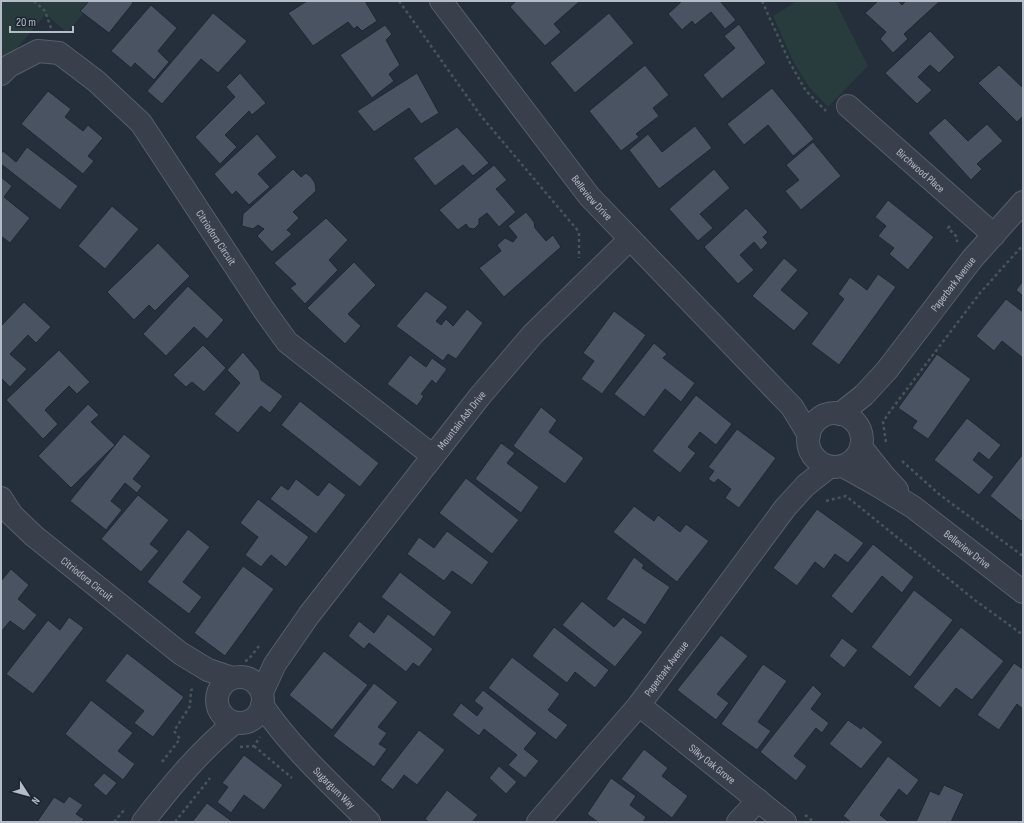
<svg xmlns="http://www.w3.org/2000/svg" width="1024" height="823" viewBox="0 0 1024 823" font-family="'Sofia Sans Condensed',sans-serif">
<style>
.green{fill:#283b3d}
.building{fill:#4a5362;stroke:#202733}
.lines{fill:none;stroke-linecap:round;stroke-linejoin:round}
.minor-casing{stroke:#575e6a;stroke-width:24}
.path{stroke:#45565a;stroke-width:2.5;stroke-dasharray:3 3;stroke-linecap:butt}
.minor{stroke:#39404c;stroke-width:22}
.labels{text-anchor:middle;stroke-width:3;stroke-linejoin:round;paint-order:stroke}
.street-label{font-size:11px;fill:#b5bbc7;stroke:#1e2531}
</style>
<rect width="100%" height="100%" fill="#252e3b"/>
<path class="green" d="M1 1H94L67 33 46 14 1 67Z
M797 1H835L868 66 828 107 809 87 794 63 773 16Z"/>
<path class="building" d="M89 1H131L133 3 109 33 80 11Z
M307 1H365L377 21 362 31 357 26 354 29 348 22 313 46 288 13Z
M516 1H580L554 24 561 32 545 46 510 7Z
M682 1H720L736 20 725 29 711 12 695 25 692 21 682 30 668 14Z
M878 1H898L902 5 906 1H940L904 34 908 39 893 53 880 39 886 32 865 13Z
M151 5 177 28 158 51 169 62 154 80 135 63 131 68 111 51Z
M213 13 247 41 218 73 201 59 162 104 147 91Z
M609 13 634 43 575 93 550 63Z
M739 24 766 63 722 99 703 75 735 48 724 36Z
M385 25 392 34 386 40 400 65 389 74 394 81 372 98 340 55Z
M930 31 955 57 939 73 930 65 918 77 932 90 917 104 885 73Z
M645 65 669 95 653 108 659 116 636 134 639 137 621 151 589 111Z
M999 65 1023 88V119L1022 117 1017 122 978 83Z
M240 73 266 103 252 115 249 111 225 135 237 147 220 164 195 137 235 97 226 87Z
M417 73 439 113 421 124 409 108 374 132 357 111Z
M772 88 814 139 793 156 768 125 744 145 727 124Z
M48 91 71 109 65 117 83 131 88 125 103 138 88 156 94 161 83 174 21 124Z
M945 118 968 141 987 124 1003 141 977 164 982 169 971 180 928 133Z
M695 126 712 148 659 189 629 150 648 134 662 152Z
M457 127 489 163 473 176 463 165 435 186 413 158Z
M257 134 277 157 258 174 270 187 249 205 236 191 232 195 214 174Z
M813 142 841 176 801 210 785 191 799 180 786 165Z
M27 147 78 186 60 210 1 164V154L3 151 16 162Z
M494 165 507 180 496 189 516 212 499 227 487 213 479 219V224L474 229 469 228 466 224 458 230 439 210Z
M293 169 301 177 306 173 311 177 315 183 316 191 293 212 299 218 287 230 292 234 272 252 257 236 264 229 258 225 253 229 242 226 243 214Z
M714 169 730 188 700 214 713 228 698 241 669 209Z
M1 177 12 186 4 197 30 218 10 243 1 236Z
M888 200 934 237 908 270 889 254 894 248 878 236 886 226 875 217Z
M112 206 139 229 105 269 78 246Z
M746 208 768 232 763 237 768 243 761 250 754 242 740 255 754 270 738 284 704 247Z
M526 212 534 222 535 228 546 241 553 235 561 247 504 297 479 268 501 251 497 245 505 238 513 242 517 237 508 226Z
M326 218 348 240 329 260 338 270 305 304 290 288 296 284 274 263Z
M158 243 190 276 155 311 149 305 134 320 107 292Z
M784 258 798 270 781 290 809 313 794 331 752 296Z
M354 262 376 285 348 314 361 326 345 344 307 308Z
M878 274 896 287 839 365 811 344 844 299 838 294 850 277 867 290Z
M1023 281V296L1016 290Z
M188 286 224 320 207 339 194 327 166 356 143 334Z
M426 291 448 307 436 321 441 325 446 319 453 326 467 309 483 323 456 359 448 354 443 361 396 326Z
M1006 299 1023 312V358L1002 341 994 351 976 336Z
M24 302 51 327 36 343 28 335 10 354 27 369 10 387 1 378V326Z
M614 311 646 335 602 394 581 379 594 361 583 353Z
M654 343 667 354 663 358 695 383 681 402 665 389 644 417 614 394Z
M203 345 226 368 204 392 192 382 186 387 173 375Z
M59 350 90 382 77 394 69 386 45 410 58 424 43 439 6 400Z
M243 352 259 371 261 380 283 396 270 413 261 406 238 433 214 414 240 383 227 370Z
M937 354 971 379 928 439 912 428 917 421 898 408Z
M410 355 426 367 432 358 447 369 436 384 432 380 421 394 424 396 417 406 387 384Z
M696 395 732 424 716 445 700 432 688 447 696 453 680 473 652 451Z
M300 401 379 463 360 487 281 425Z
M88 404 99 415 91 422 115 445 71 488 38 456Z
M541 407 557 420 549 432 584 458 565 484 513 446Z
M967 418 1001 445 989 460 979 452 973 460 994 477 979 495 934 460Z
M737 429 776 458 739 508 725 498 731 489 718 479 714 483 708 479 714 471 708 467Z
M124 434 151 456 133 479 142 486 137 493 125 483 111 501 122 510 106 530 70 501Z
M501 443 515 453 507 463 539 487 521 513 475 479Z
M1023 454V519L1021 521 990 496Z
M466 478 519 520 492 554 439 513Z
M296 479 318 496 329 482 346 495 316 534 270 499 281 485 288 490Z
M138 495 169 520 150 544 159 551 141 572 101 539Z
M258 499 309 537 286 567 271 555 261 567 245 555 258 537 240 523Z
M634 506 654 521 658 515 680 532 686 524 709 541 677 582 613 532Z
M817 509 864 543 848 563 835 554 824 569 815 562 797 586 773 568Z
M188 529 210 547 183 582 202 597 189 614 147 582Z
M447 531 489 562 472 585 452 571 444 581 407 554 419 537 434 548Z
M873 544 914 577 902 593 882 576 852 614 831 596Z
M634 557 644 565 642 568 670 587 645 625 606 599Z
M243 566 274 589 225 656 194 633Z
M11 569 29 585 18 599 37 615 24 631 10 621 1 632V581Z
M400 572 452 612 434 637 381 597Z
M914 590 953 620 910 677 871 647Z
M582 601 614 627 623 617 643 632 615 667 562 625Z
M388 614 433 649 419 667 413 663 406 672 369 643 364 649 348 636 359 621 374 633Z
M69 617 84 628 33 694 6 674 48 620 60 630Z
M554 627 609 670 595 688 575 672 567 683 532 656Z
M961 627 1004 661 972 700 956 688 940 708 913 687Z
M721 635 748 656 717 694 729 703 716 720 677 690Z
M842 638 858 650 844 668 829 656Z
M324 651 368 685 332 730 289 695Z
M127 653 184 697 153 737 134 723 144 711 105 681Z
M512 657 560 694 548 710 568 725 556 740 488 688Z
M1014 663 1023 669V709L1017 704 999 730 977 715Z
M763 664 787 681 758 722 771 731 757 750 721 724Z
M374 683 398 702 378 727 387 733 379 744 387 749 374 767 333 736Z
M813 685 822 694 811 709 829 723 822 733 816 728 794 756 807 766 796 781 760 752Z
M483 690 537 733 524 749 539 761 525 778 508 765 517 755 484 729 479 736 452 715 461 703 477 716 483 708 474 701Z
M91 700 133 733 118 751 135 764 123 780 65 734Z
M848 720 861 729 863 726 883 742 861 769 829 744Z
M419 730 445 750 417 785 404 775 393 790 380 780Z
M644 749 668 768 662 776 688 796 672 818 621 779Z
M244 755 283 785 264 810 244 795 231 813 217 802 228 787 222 783Z
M888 756 919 780 907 796 899 789 880 815 889 822H851L843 816Z
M499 766 517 782 506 794 489 778Z
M104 773 117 783 106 796 93 785Z
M611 778 636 796 630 805 646 817 643 822H598L587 814Z
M944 785 964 794 951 822H916L930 791 939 795Z
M447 790 478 815 472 822H429L425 819Z
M69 796 83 805 76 814 84 819 82 822H37L54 797 64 803Z
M207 803 233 822H192Z"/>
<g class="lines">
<g class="minor-casing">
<g id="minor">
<path id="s1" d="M441 1 589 196 792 407 809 435"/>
<path id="s2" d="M1 74 9 66 38 51 59 53 96 81 141 123 264 310 287 342 433 456"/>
<path id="s3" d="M848 106 994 235"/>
<circle cx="835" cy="440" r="27"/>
<path id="s4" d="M840 414 864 395 887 370 972 259 1023 202"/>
<path d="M861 447 885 477 897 490"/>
<path id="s5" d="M843 466 877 485 913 507 1023 592"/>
<path id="s6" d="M1 498 12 515 34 536 180 653 208 670 232 678"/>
<circle cx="240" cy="700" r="23"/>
<path id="s7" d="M262 692 275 664 309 615 480 396 533 334 630 239"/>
<path id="s8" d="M262 705C292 749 332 785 369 822"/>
<path id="s9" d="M639 705 785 822"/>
<path d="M143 822C171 786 199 752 234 723"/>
<path id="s10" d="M538 822 639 705 785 508 806 485 829 467"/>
<path d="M738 822 758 800"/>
</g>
</g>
<path class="path" d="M34 1 45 11 52 31
M399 1 481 116 579 232V258
M762 1 790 63 806 91 826 111
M950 226 948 228 957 237V242
M886 442 883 422 888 414 980 293 1023 245
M902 461 940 495 1023 556
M826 501 846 496 976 601 1023 635
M245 661 248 660 259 646
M254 746 292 778
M240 747 254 746 260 737
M162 762 180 739 174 731 190 706 191 690 195 688
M805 815 814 822
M114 822 124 810
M175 822 210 778"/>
<use href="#minor" class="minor"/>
</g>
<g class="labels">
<g class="street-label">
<text dy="4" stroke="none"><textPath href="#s3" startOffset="97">Birchwood Place</textPath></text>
<text dy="4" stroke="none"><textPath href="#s1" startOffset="248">Belleview Drive</textPath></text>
<text dy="4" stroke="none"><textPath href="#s2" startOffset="310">Citriodora Circuit</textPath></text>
<text dy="4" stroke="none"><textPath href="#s4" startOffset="173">Paperbark Avenue</textPath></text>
<text dy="4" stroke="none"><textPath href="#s7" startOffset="338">Mountain Ash Drive</textPath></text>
<text dy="4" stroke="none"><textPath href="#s5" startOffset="150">Belleview Drive</textPath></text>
<text dy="4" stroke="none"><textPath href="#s6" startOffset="119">Citriodora Circuit</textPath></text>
<text dy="4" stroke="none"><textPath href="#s10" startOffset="200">Paperbark Avenue</textPath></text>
<text dy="4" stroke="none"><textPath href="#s9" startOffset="94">Silky Oak Grove</textPath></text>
<text dy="4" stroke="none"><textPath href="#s8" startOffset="110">Sugargum Way</textPath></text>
</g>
</g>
<rect width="1024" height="823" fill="none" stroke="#b5bbc7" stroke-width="4"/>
<g transform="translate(28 795) rotate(126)" stroke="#1e2531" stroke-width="3" paint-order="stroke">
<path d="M0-3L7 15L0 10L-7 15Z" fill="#b5bbc7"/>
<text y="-6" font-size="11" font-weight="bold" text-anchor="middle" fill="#b5bbc7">N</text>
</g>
<path d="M10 26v6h63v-6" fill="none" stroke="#b5bbc7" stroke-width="2"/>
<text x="16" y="26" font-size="12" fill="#b5bbc7" stroke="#1e2531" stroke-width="3" paint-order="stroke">20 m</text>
</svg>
